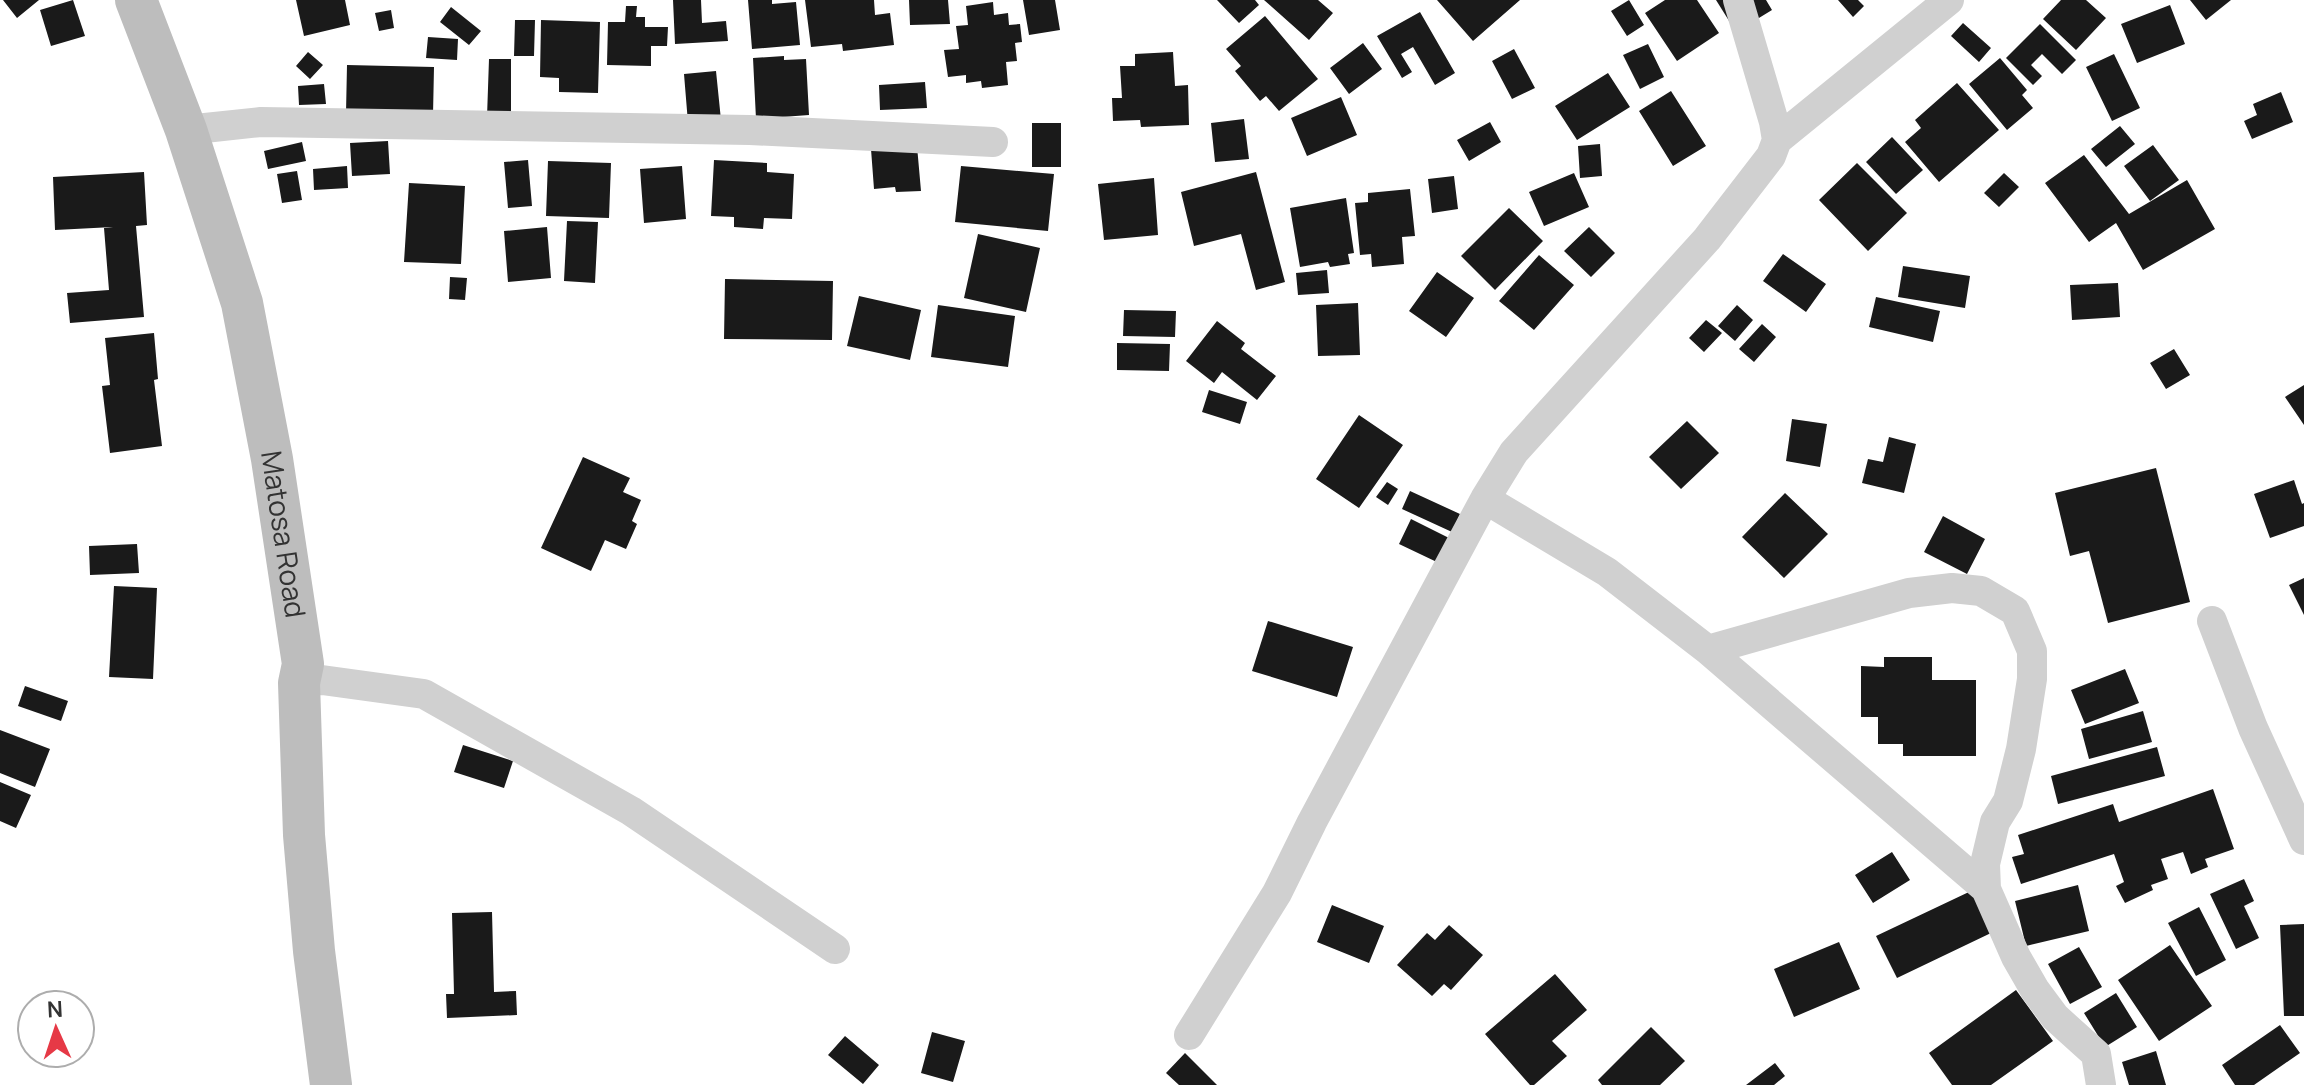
<svg xmlns="http://www.w3.org/2000/svg" width="2304" height="1085" viewBox="0 0 2304 1085" font-family="Manrope,sans-serif">
<style>
.building{fill:#1a1a1a}
.lines{fill:none;stroke-linecap:round;stroke-linejoin:round}
.street{stroke:#d0d0d0;stroke-width:30}
.secondary{stroke:#bdbdbd;stroke-width:42}
.labels{text-anchor:middle;stroke-width:8;stroke-linejoin:round;paint-order:stroke}
.street-label{font-size:28px;fill:#333;stroke:#fff}
</style>
<rect width="100%" height="100%" fill="#fff"/>
<path class="building" d="M3 0H39L17 18Z
M73 0 85 36 51 46 40 10Z
M296 0H345L350 25 304 36Z
M673 0H701L702 23 726 21 728 41 675 44Z
M748 0H772V4L796 2 800 45 752 49Z
M805 0H874L875 15 890 13 894 45 843 51 842 44 811 47Z
M909 0H948L950 24 910 25Z
M1023 0H1055L1060 30 1029 35Z
M1217 0H1255L1259 5 1239 23Z
M1264 0H1318L1333 13 1309 40Z
M1437 0H1520L1473 41Z
M1629 0 1644 25 1627 36 1611 11Z
M1665 0H1697L1719 33 1677 61 1645 13Z
M1716 0H1766L1772 10 1736 32Z
M1838 0H1858L1864 6 1853 17Z
M2061 0H2086L2106 18 2076 50 2043 19Z
M2190 0H2231L2206 20Z
M993 2 994 15 1008 13 1009 25 1020 24 1022 42 1015 43 1017 61 1006 62 1008 85 982 88 981 81 966 83V75L948 77 944 50 959 49 956 26 968 25 966 6Z
M2170 5 2185 44 2137 63 2121 24Z
M626 6H637L636 17H645V27H668L667 46H651V66L607 65 608 22H625Z
M451 7 481 31 469 45 440 22Z
M391 10 394 28 379 31 375 13Z
M1420 12 1455 73 1435 85 1413 47 1401 54 1412 72 1402 78 1377 36Z
M1265 16 1318 79 1279 111 1266 96 1260 101 1235 71 1241 66 1226 49Z
M515 20H535L534 56H514Z
M541 20 600 22 598 93 559 92V78L540 77Z
M1963 23 1991 48 1979 62 1951 36Z
M2040 24 2076 60 2062 74 2042 54 2031 65 2042 76 2033 85 2006 58Z
M428 37 458 39 457 60 426 58Z
M1363 43 1382 69 1349 94 1330 68Z
M1648 44 1664 77 1640 89 1623 55Z
M1514 49 1535 88 1512 99 1492 61Z
M308 52 323 65 310 79 296 66Z
M1173 52 1175 86 1188 85 1189 125 1141 127 1140 120 1113 121 1112 98H1122L1120 66H1135V54Z
M2114 54 2140 108 2112 121 2086 67Z
M784 56V60L806 59 809 115 756 119 753 58Z
M2000 58 2027 90 2022 95 2033 108 2007 130 1969 84Z
M489 59H511V117H487Z
M347 65 434 67 433 115 346 113Z
M716 71 721 120 688 123 684 74Z
M1608 73 1630 107 1577 140 1555 106Z
M925 82 927 108 880 110 879 85Z
M1957 83 1999 130 1939 182 1905 142 1921 128 1915 120Z
M324 84 326 104 299 105 298 86Z
M1671 91 1706 146 1673 166 1639 111Z
M2281 92 2293 122 2252 139 2244 121 2257 115 2253 104Z
M1341 97 1357 135 1307 156 1291 118Z
M1244 119 1249 159 1215 162 1211 123Z
M1490 122 1501 142 1469 161 1457 140Z
M1032 123H1061V167H1032Z
M2120 126 2135 144 2106 167 2091 149Z
M1892 137 1923 170 1896 194 1866 162Z
M388 141 390 174 352 176 350 143Z
M302 142 306 161 268 169 264 151Z
M1600 144 1602 176 1580 178 1578 146Z
M2153 145 2179 180 2150 201 2124 166Z
M917 146 921 191 896 192 895 187 874 189 871 149Z
M2084 155 2129 214 2187 180 2215 229 2143 270 2116 223 2089 242 2045 183Z
M528 160 532 206 508 208 504 162Z
M714 160 767 163V172L794 174 792 219 764 218 763 229 734 227V217L711 216Z
M548 161 611 163 609 218 546 216Z
M1857 163 1907 213 1868 251 1819 200Z
M347 166 348 188 314 190 313 169Z
M682 166 686 219 644 223 640 169Z
M961 166 1054 174 1048 231 955 222Z
M297 171 302 200 282 203 277 174Z
M144 172 147 225 136 226 144 317 70 323 67 293 109 290 104 228 113 227 55 230 53 177Z
M1256 172 1285 282 1256 290 1241 234 1194 246 1181 192Z
M1574 173 1589 207 1544 226 1529 192Z
M2004 173 2019 187 1999 207 1984 193Z
M1454 176 1458 209 1432 213 1428 179Z
M1154 178 1158 235 1104 240 1098 184Z
M409 183 465 186 461 264 404 262Z
M1410 189 1415 236 1402 237 1404 264 1372 267 1371 254 1360 255 1355 203 1368 202V193Z
M1346 198 1354 253 1348 254 1350 264 1330 267 1328 262 1300 267 1290 208Z
M1509 208 1543 241 1495 290 1461 256Z
M567 221 598 222 595 283 564 281Z
M547 227 551 278 508 282 504 231Z
M1589 227 1615 253 1591 277 1564 251Z
M978 234 1040 248 1026 312 964 298Z
M1783 254 1826 284 1806 312 1763 281Z
M1539 255 1574 285 1534 330 1499 301Z
M1903 266 1970 276 1965 308 1898 297Z
M1327 270 1329 293 1298 295 1296 273Z
M1437 272 1474 298 1446 337 1409 311Z
M450 277 467 278 465 300 449 299Z
M725 279 833 281 832 340 724 339Z
M2118 283 2120 317 2072 320 2070 285Z
M859 296 921 310 910 360 847 346Z
M1876 297 1940 311 1933 342 1869 327Z
M1358 303 1360 355 1318 356 1316 305Z
M938 305 1015 316 1008 367 931 357Z
M1737 305 1753 320 1735 341 1718 326Z
M1124 310 1176 311 1175 337 1123 336Z
M1706 320 1722 333 1704 352 1689 338Z
M1217 321 1245 343 1241 349 1276 376 1257 400 1222 372 1214 383 1186 361Z
M1762 324 1776 337 1754 362 1739 349Z
M154 333 158 379 154 380 162 446 110 453 102 386 110 385 105 338Z
M1117 343 1170 344 1169 371 1117 370Z
M2174 349 2190 375 2166 389 2150 363Z
M2304 385V425L2285 397Z
M1209 390 1247 402 1240 424 1202 412Z
M1359 415 1403 445 1359 508 1316 479Z
M1792 419 1827 424 1820 467 1786 461Z
M1687 421 1719 453 1681 489 1649 457Z
M1889 437 1916 444 1904 493 1862 483 1868 459 1883 462Z
M583 457 630 478 623 492 641 500 632 521 637 524 626 549 605 540 591 571 541 548Z
M2156 468 2190 602 2108 623 2089 551 2070 556 2055 493Z
M2294 480 2302 504 2304 503V526L2270 538 2254 494Z
M1387 482 1398 489 1388 505 1376 497Z
M1410 491 1460 514 1452 532 1402 509Z
M1785 493 1828 534 1784 578 1742 537Z
M1943 516 1985 539 1967 574 1924 552Z
M1411 519 1453 540 1441 564 1399 544Z
M137 544 139 573 90 575 89 546Z
M2304 578V615L2289 585Z
M114 586 157 588 153 679 109 677Z
M1268 621 1353 647 1337 697 1252 671Z
M1884 657H1932V680H1976V756H1903V744H1878V717H1861V666L1884 667Z
M2125 669 2139 703 2085 724 2071 690Z
M25 686 68 701 61 721 18 706Z
M2143 711 2152 742 2089 759 2081 729Z
M0 730 50 749 35 787 0 773Z
M463 745 513 761 504 788 454 772Z
M2157 747 2165 776 2058 804 2051 776Z
M0 782 31 795 16 828 0 821Z
M2213 789 2234 849 2205 859 2208 867 2191 874 2183 852 2161 859 2168 879 2151 885 2153 890 2125 903 2116 886 2124 882 2114 854 2021 884 2012 857 2024 854 2018 835 2113 804 2119 822Z
M1892 852 1910 880 1873 903 1855 875Z
M2244 879 2254 901 2244 906 2259 938 2236 949 2210 894Z
M2078 885 2089 931 2026 946 2015 901Z
M1971 891 1991 933 1897 978 1876 936Z
M1332 905 1384 926 1369 963 1317 942Z
M2199 907 2226 960 2196 976 2168 923Z
M492 912 494 992 516 991 517 1015 447 1018 446 994H454L452 913Z
M2304 924V1016H2284L2280 925Z
M1449 925 1483 955 1451 990 1444 984 1432 996 1397 965 1427 933 1435 940Z
M1839 942 1860 989 1794 1017 1774 969Z
M2170 945 2212 1006 2159 1041 2118 980Z
M2079 947 2102 987 2070 1004 2048 964Z
M1555 974 1587 1010 1552 1041 1567 1056 1534 1085H1530L1485 1034Z
M2016 990 2053 1041 1991 1085H1952L1929 1053Z
M2116 993 2137 1027 2105 1047 2084 1013Z
M2280 1025 2300 1053 2254 1085H2235L2222 1065Z
M1651 1027 1685 1061 1660 1085H1602L1598 1080Z
M932 1032 965 1041 953 1082 921 1073Z
M845 1036 879 1065 863 1084 828 1055Z
M2156 1051 2166 1085H2129L2122 1062Z
M1185 1053 1217 1085H1179L1166 1073Z
M1775 1063 1785 1076 1774 1085H1746Z"/>
<g class="lines">
<path class="street" d="M186 130 261 122 750 130 993 142
M1777 140 1949 0
M1485 499 1607 572 1708 650 1986 889
M2212 621 2253 728 2304 840
M1708 650 1909 593 1952 588 1981 591 2015 611 2032 651V679L2021 749 2008 801 1995 822 1985 864 1986 889 2016 957 2035 990 2055 1017 2096 1054 2101 1085
M299 683 322 680 424 694 631 811 835 949
M1189 1035 1277 893 1312 822 1485 499 1514 452 1707 239 1771 156 1777 140 1774 122 1738 0"/>
<path class="secondary" id="s1" d="M136 0 186 130 242 303 272 459 303 664 299 683 304 835 314 951 331 1085"/>
</g>
<g class="labels">
<g class="street-label">
<text dy="10" stroke="none"><textPath href="#s1" startOffset="556">Matosa Road</textPath></text>
</g>
</g>
<g transform="translate(56 1029) rotate(357)"><circle r="38" fill="#ffffff" stroke="#adadad" stroke-width="2"/>
<path d="M0-6L14 30L0 20L-14 30Z" fill="#e63946"/>
<text y="-12" font-size="22" font-weight="bold" text-anchor="middle" fill="#333333">N</text>
</g>
</svg>
